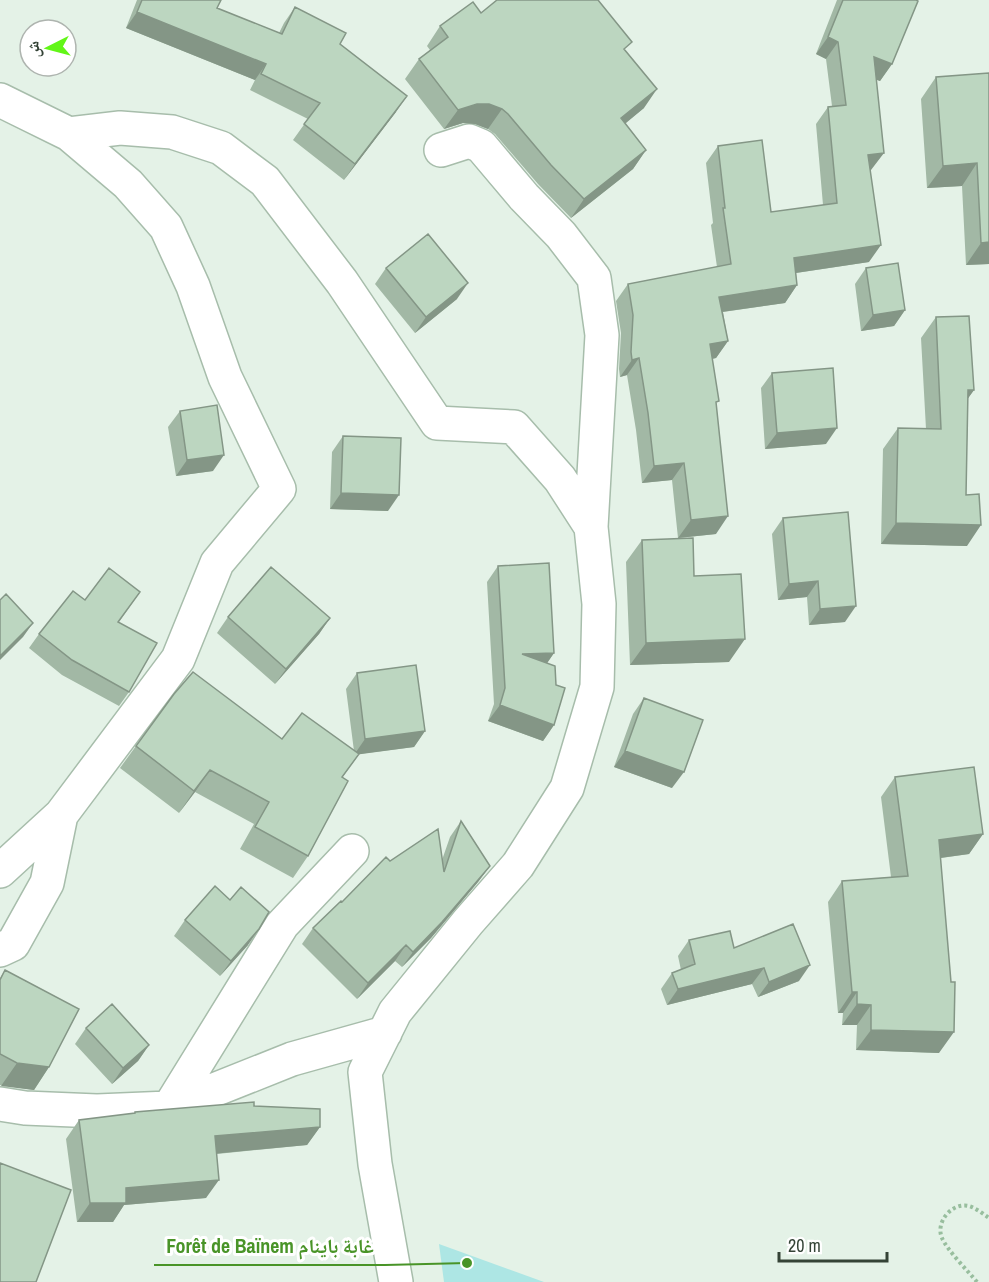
<svg xmlns="http://www.w3.org/2000/svg" width="989" height="1282" viewBox="0 0 989 1282" font-family="'Archivo Narrow','Noto Naskh Arabic',sans-serif">
<style>
.green{fill:#ade6e4}
.lines{fill:none;stroke-linecap:round;stroke-linejoin:round}
.street-casing{stroke:#a7bdab;stroke-width:36}
.path{stroke:#98be9e;stroke-width:4;stroke-dasharray:3 3;stroke-linecap:butt}
.street{stroke:#fff;stroke-width:33}
.wall{fill:#a2b8a5}
.shaded-wall{fill:#849686}
.building{fill:#bcd6c0;stroke:#849686;stroke-width:1.5}
.leader{fill:none;stroke:#499428;stroke-width:2}
.callout-dot{fill:#499428;stroke:#fff;stroke-width:2}
.callout-label{font-size:20px;text-anchor:middle;font-weight:bold;fill:#499428;stroke:#fff;stroke-width:6;stroke-linejoin:round;paint-order:stroke}
</style>
<rect width="100%" height="100%" fill="#e4f2e7"/>
<path class="green" d="M439 1244 544 1282H444Z"/>
<g class="lines">
<g class="street-casing">
<path id="street" d="M0 100 69 134 128 184 166 227 193 286 225 377 279 489 217 563 178 659 61 815 0 871
M69 134 120 128 172 132 221 148 265 181 342 282 437 423 514 427 560 479 591 527 599 604 597 687 567 788 518 865 468 922 395 1012 365 1072 375 1164 396 1282
M441 150 469 141 481 146 524 197 561 235 594 278 602 335 591 527
M0 950 13 944 47 883 61 815
M0 1104 25 1108 97 1111 169 1108 292 1059 385 1033
M169 1108 282 925 352 851"/>
</g>
<path class="path" d="M977 1282C968 1271 947 1250 942 1238 935 1222 952 1202 969 1206 976 1208 983 1214 989 1218"/>
<use href="#street" class="street"/>
</g>
<path class="wall" d="M137 0H221L217 8 279 33 284 23 295 7 340 44 396 112 344 180 293 140 308 119 250 90 255 80 126 28Z
M837 0H916L892 64 880 81 877 80 871 170 869 262 796 273 797 285 785 303 723 312 728 341 716 358 712 359 716 406V534L678 538 672 480 642 483 636 430 627 375 620 377 619 369 621 333 616 301 628 284 717 267 711 225 713 223 706 163 718 146 771 212 823 205 816 124 828 107 832 106 826 59 816 54Z
M481 13 626 51 644 108 625 123 646 150 633 169 571 218 538 184 495 134 488 129 475 124 463 123 444 129 405 79 419 59 430 50 427 46 440 26Z
M989 73V264L966 265 962 186 927 188 921 99 936 77Z
M386 268 457 299 415 333 375 284Z
M866 268 905 310 894 326 861 331 855 284Z
M936 317 974 390 968 398 966 495 967 546 881 544 883 449 898 428 926 429 921 338Z
M772 373 826 444 765 449 761 388Z
M180 411 213 471 176 476 168 427Z
M343 436 388 511 330 509 332 452Z
M783 518 845 622 809 625 807 597 778 600 772 534Z
M642 540 694 576 729 662 630 665 626 562Z
M498 566 554 653 547 663 554 725 543 741 488 721 494 704 487 582Z
M140 592 119 622 129 692 119 706 62 675 29 648 39 634 85 600Z
M228 617 330 618 319 634 275 684 217 633Z
M357 673 425 731 414 747 359 754 342 778 308 856 293 878 240 849 254 824 195 792 179 813 120 768 136 746 282 739 354 751 346 689Z
M644 698 672 788 614 767 633 714Z
M895 777 983 834 969 854 941 858 939 1053 856 1050 857 1025H842L843 1013H838L828 902 842 881 891 877 881 797Z
M461 821 490 866 478 882 431 938 402 967 395 961 357 999 302 944 313 928 342 902 390 861 442 860 450 837Z
M185 920 248 945 220 976 174 936Z
M689 940 734 948 799 981 758 997 752 984 667 1005 661 989 672 973 681 970 678 956Z
M5 970 49 1067 34 1090 0 1085V978Z
M86 1028 149 1045 138 1061 112 1084 75 1044Z
M254 1106 320 1127 307 1145 217 1154 206 1198 124 1205 113 1222H77L66 1139 79 1120 134 1114 135 1112Z"/>
<path class="shaded-wall" d="M137 12 266 64 255 80 126 28Z
M828 37 838 42 826 59 816 54Z
M874 57 892 64 880 81 862 74Z
M657 89 644 108 608 138 621 118Z
M407 96 396 112 344 180 355 164Z
M477 104H489L502 109 488 129 475 124 463 123 444 129 458 110Z
M646 150 633 169 571 218 584 199Z
M884 153 871 170 856 172 868 155Z
M977 163 962 186 927 188 943 166Z
M989 242V264L966 265 981 243Z
M881 245 869 262 782 275 794 258Z
M468 283 457 299 415 333 426 317Z
M797 285 785 303 707 314 719 297Z
M905 310 894 326 861 331 873 315Z
M728 341 716 358 697 362 710 344Z
M639 358 627 375 620 377 632 360Z
M968 390H974L959 411Z
M837 428 826 444 765 449 777 433Z
M224 455 213 471 176 476 187 460Z
M684 463 672 480 642 483 654 466Z
M341 493 399 495 388 511 330 509Z
M728 516 716 534 678 538 691 520Z
M896 523 981 525 967 546 881 544Z
M818 581 807 597 778 600 789 584Z
M856 606 845 622 809 625 820 609Z
M330 618 319 634 275 684 286 669Z
M33 623 23 637 0 660V656Z
M745 639 729 662 630 665 646 643Z
M554 653 543 669 522 654Z
M500 705 554 725 543 741 488 721Z
M425 731 414 747 354 755 365 739Z
M625 751 684 772 672 788 614 767Z
M210 770 195 792 179 813 194 791Z
M983 834 969 854 925 860 939 840Z
M490 866 478 882 431 938 402 967 413 952Z
M259 929 248 945 220 976 231 961Z
M406 945 395 961 357 999 368 983Z
M810 965 799 981 758 997 769 982Z
M764 968 752 984 667 1005 678 989Z
M852 992H857L843 1013H838Z
M857 1004 871 1005 857 1025H842Z
M871 1030 954 1032 939 1053 856 1050Z
M149 1045 138 1061 112 1084 123 1068Z
M17 1063 49 1067 34 1090 1 1086Z
M320 1127 307 1145 202 1155 215 1136Z
M219 1180 206 1198 124 1205 113 1222H77L90 1203 126 1188Z"/>
<path class="building" d="M142 0H221L217 8 282 34 295 7 346 33 340 44 407 96 355 164 304 124 320 103 261 74 266 64 137 12Z
M497 0H598L632 42 624 49 657 89 621 118 646 150 584 199 551 165 508 114 502 109 489 104H477L458 110 419 59 448 37 440 26 473 2 481 13Z
M843 0H916L918 1 892 64 874 57 884 153 868 155 881 245 794 258 797 285 719 297 728 341 710 344 719 401 716 402 728 516 691 520 684 463 654 466 648 413 639 358 632 360 631 352 633 315 628 284 731 264 723 208H725L718 146 762 140 771 212 837 203 828 107 846 105 838 42 828 37Z
M989 73V242L981 243 977 163 943 166 936 77Z
M428 234 468 283 426 317 386 268Z
M898 263 905 310 873 315 866 268Z
M969 316 974 390H968L966 495 979 494 981 525 896 523 898 428 941 429 936 317Z
M833 368 837 428 777 433 772 373Z
M217 405 224 455 187 460 180 411Z
M343 436 401 438 399 495 341 493Z
M848 512 856 606 820 609 818 581 789 584 783 518Z
M693 538 694 576 741 574 745 639 646 643 642 540Z
M549 563 554 653 522 654 555 666 556 685 565 688 554 725 500 705 505 688 498 566Z
M271 567 330 618 286 669 228 617Z
M109 568 140 592 118 622 157 643 129 692 72 660 39 634 73 591 85 600Z
M6 594 33 623 0 656V600Z
M416 665 425 731 365 739 357 673Z
M193 672 282 739 302 713 359 754 342 777 348 781 308 856 255 827 269 802 210 770 194 791 136 746 174 694Z
M644 698 703 720 684 772 625 751Z
M974 767 983 834 939 840 951 982H955L954 1032 871 1030V1005L857 1004V992H852L842 881 908 876 895 777Z
M461 821 490 866 442 922 413 952 406 945 368 983 313 928 341 901 342 902 386 857 390 861 438 829 444 872Z
M215 886 230 900 241 887 269 912 259 929 231 961 185 920Z
M793 924 810 965 769 982 764 968 678 989 672 973 695 964 689 940 730 931 734 948Z
M5 970 79 1009 49 1067 17 1063 0 1054V980Z
M112 1004 149 1045 123 1068 86 1028Z
M254 1102V1106L320 1109V1127L215 1136 219 1180 126 1188V1203H90L79 1120 135 1113V1112Z
M0 1163 71 1190 36 1282H0Z"/>
<path class="leader" d="M467 1263L385 1265H154"/>
<circle class="callout-dot" cx="467" cy="1263" r="6"/>
<g class="callout-label">
<text x="270" y="1253">Forêt de Baïnem غابة باينام</text>
</g>
<g transform="translate(48 48) rotate(264)"><circle r="28" fill="#ffffff" stroke="#aeb4af" stroke-width="1.5"/>
<path d="M0-4.5L10 22L0 15L-10 22Z" fill="#62f617"/>
<text y="-9" font-size="16" font-weight="bold" text-anchor="middle" fill="#344336">ش</text>
</g>
<path d="M779 1252v9h108v-9" fill="none" stroke="#344336" stroke-width="3"/>
<text x="788" y="1252" font-size="18" fill="#344336" stroke="#ffffff" stroke-width="4.5" paint-order="stroke">20 m</text>
</svg>
